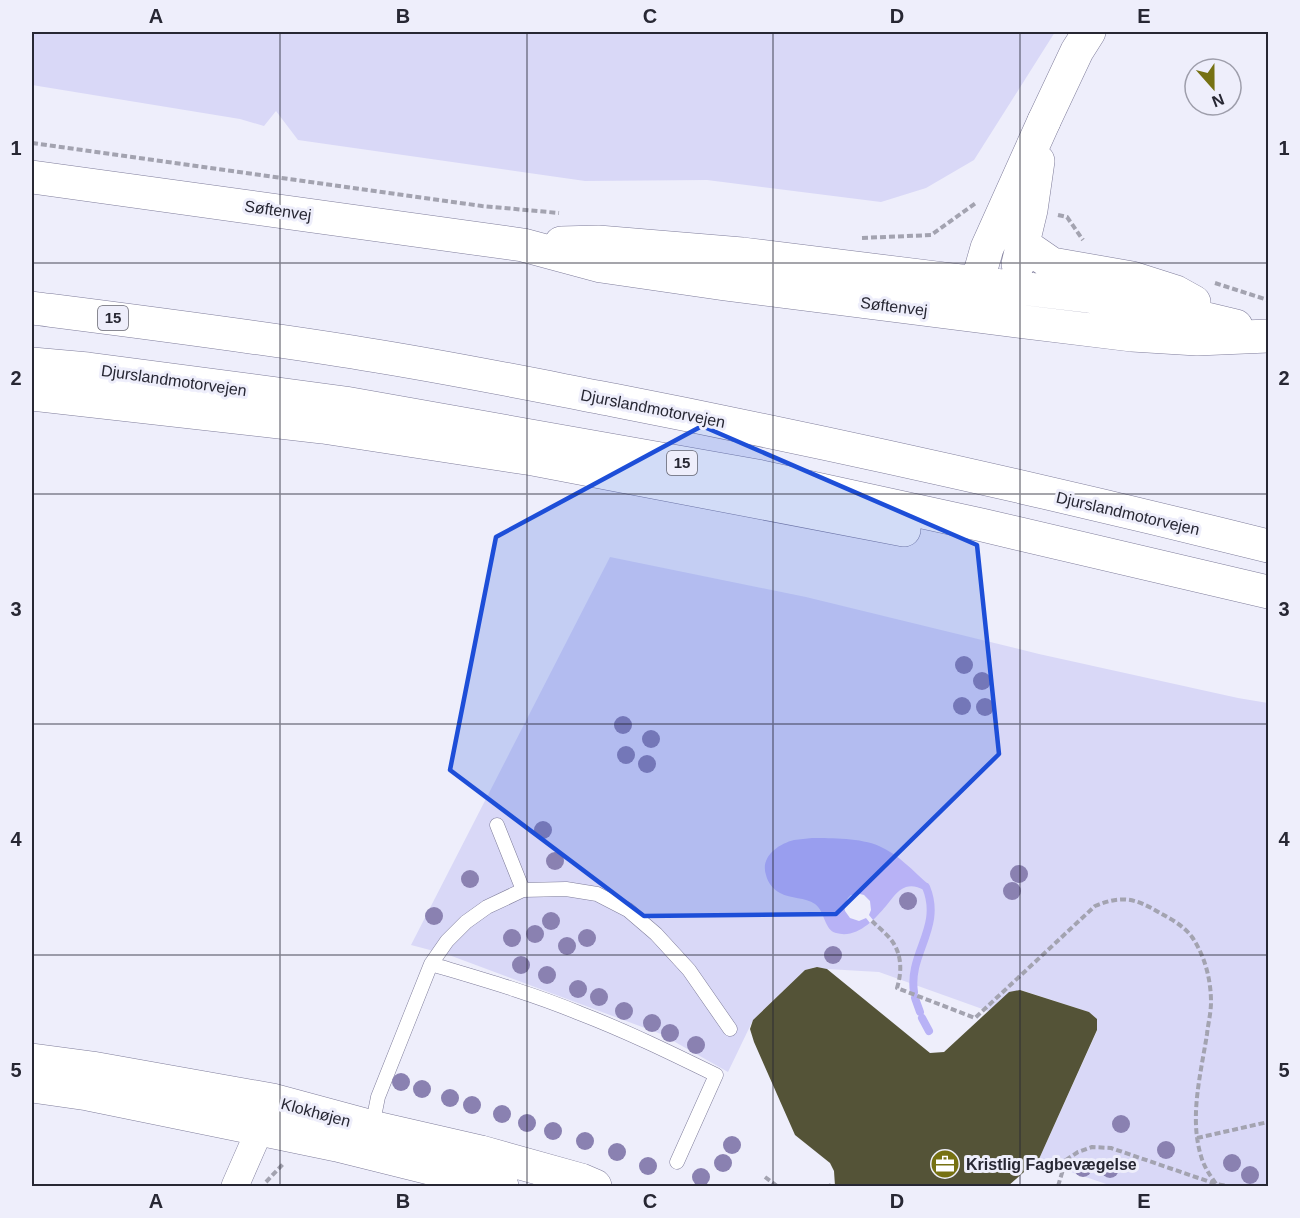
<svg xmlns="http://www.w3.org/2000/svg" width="1300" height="1218" viewBox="0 0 1300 1218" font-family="Helvetica,sans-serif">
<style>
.green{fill:#d9d8f7}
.water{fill:#b8b2f6}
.pier{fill:#eeeefb}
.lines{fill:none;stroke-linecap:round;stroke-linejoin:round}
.stream{stroke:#b8b2f6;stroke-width:8}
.building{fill:#545337}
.service-casing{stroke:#7f7d9b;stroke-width:15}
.minor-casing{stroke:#7f7d9b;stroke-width:28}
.tertiary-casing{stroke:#7f7d9b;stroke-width:34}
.secondary-casing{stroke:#7f7d9b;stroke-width:34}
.motorway-casing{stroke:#7f7d9b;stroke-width:34}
.path{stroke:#a3a3b0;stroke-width:4;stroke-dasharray:6 3;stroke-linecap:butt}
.service{stroke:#fff;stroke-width:14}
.minor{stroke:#fff;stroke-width:27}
.tertiary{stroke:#fff;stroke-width:33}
.secondary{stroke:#fff;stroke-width:33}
.motorway{stroke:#fff;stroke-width:33}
.tree{fill:#8a81b1}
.marked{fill:#1d4ed8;fill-opacity:0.2;stroke:#1d4ed8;stroke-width:4.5;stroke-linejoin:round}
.grid{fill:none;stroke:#272733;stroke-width:1.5;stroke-opacity:0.55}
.labels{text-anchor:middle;stroke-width:6;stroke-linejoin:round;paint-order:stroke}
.shield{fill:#eeeefb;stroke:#63636f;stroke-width:1.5}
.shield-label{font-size:15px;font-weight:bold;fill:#272733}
.street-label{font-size:16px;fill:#272733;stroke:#eeeefb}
.poi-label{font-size:16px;font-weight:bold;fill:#272733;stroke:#eeeefb;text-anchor:start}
.neatline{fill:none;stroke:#272733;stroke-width:2}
.grid-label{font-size:20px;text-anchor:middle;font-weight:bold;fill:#272733}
</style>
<rect width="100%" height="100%" fill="#eeeefb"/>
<path class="green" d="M32 32H1055L974 160 926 188 881 202 707 180 585 181 298 140 276 111 264 126 240 119 32 85Z
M610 557 806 597 1039 654 1238 698 1268 703V1186H1112L1068 1171 1039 1159 1097 1031V1019L1089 1012 1021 990 988 1011 879 972 827 969 816 967 805 970 753 1020 728 1072 661 1034 449 955 411 945Z"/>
<path class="water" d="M812 838C832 838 861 838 879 846 898 854 913 871 928 884L924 890C918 887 912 885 906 887 897 890 892 899 886 906 874 920 857 939 836 933 824 930 825 911 815 904 805 897 791 899 780 893 773 889 768 883 766 875 760 857 778 844 794 840 800 839 806 839 812 838Z"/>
<path class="pier" d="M860 894 864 895 870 901 871 910 869 915 873 920 870 923 866 918 859 921 850 918 845 911 844 906 848 898 851 895Z"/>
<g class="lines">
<path class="stream" d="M914 992C908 953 943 928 926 887
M915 998 920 1012
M922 1018 929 1031"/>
</g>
<path class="building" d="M817 967 827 969 930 1053 944 1052 1009 992 1020 990 1089 1012 1097 1019V1030L1039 1159 1008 1186H835L834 1171 830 1163 795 1135 754 1042 750 1029 753 1020 805 970Z"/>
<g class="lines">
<g class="service-casing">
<path id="service" d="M497 825 523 890
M431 964C481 979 531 993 579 1013 626 1031 671 1053 716 1075L677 1162
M372 1127 378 1097 431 964 447 941 466 922 487 907 523 890 566 889 597 894 628 910 656 934 689 970 730 1029"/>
</g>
<g class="minor-casing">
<path id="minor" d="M235 1186 267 1113"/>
</g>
<g class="tertiary-casing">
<path id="tertiary" d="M1044 121 1077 51 1089 32
M32 1060 92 1068 272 1100 372 1127 481 1152 581 1180 595 1186
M32 1086 88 1094 337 1145 502 1186"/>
</g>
<g class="secondary-casing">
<path id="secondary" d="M32 177 523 245 601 266 725 284 985 317 1132 335 1197 339 1268 336
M561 243 598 242 742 254 977 283 1088 296 1186 314 1236 326
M1023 244 1052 264 1132 278 1176 292 1194 302
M1018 264 1031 210 1038 161
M982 304 977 283 987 248 1044 121"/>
</g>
<g class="motorway-casing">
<path id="motorway" d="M32 308C142 322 254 336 364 354 447 367 530 384 613 400 833 443 1051 492 1268 546
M32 364 88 369 345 403 762 477 982 525 1268 592
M32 394 323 427 533 459 904 530"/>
</g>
<path class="path" d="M32 143 482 206 559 213
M1058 215 1067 217 1083 240
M862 238 931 235 976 203
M1215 283 1268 300
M872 921C878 927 887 934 892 941 902 955 902 972 897 988L975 1018 1095 906C1122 895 1135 898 1160 913 1171 919 1184 926 1192 937 1205 956 1211 980 1211 1002 1211 1013 1208 1024 1207 1034 1201 1073 1189 1117 1201 1156 1204 1167 1210 1175 1216 1184L1227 1186
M1197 1138 1268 1122
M765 1177 777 1186
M266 1182 284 1163
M829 1186 831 1185
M1058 1186 1066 1160 1078 1152 1092 1147 1111 1148 1216 1184"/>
<use href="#service" class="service"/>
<use href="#minor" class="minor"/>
<use href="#tertiary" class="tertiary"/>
<use href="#secondary" class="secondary"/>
<use href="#motorway" class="motorway"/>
</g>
<g class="tree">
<circle cx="964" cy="665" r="9"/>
<circle cx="982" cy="681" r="9"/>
<circle cx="962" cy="706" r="9"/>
<circle cx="985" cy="707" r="9"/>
<circle cx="623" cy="725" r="9"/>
<circle cx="651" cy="739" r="9"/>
<circle cx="626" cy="755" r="9"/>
<circle cx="647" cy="764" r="9"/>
<circle cx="543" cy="830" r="9"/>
<circle cx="555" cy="861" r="9"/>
<circle cx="1019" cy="874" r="9"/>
<circle cx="470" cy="879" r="9"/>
<circle cx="1012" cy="891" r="9"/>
<circle cx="908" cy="901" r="9"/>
<circle cx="434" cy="916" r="9"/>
<circle cx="551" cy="921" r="9"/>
<circle cx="535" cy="934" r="9"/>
<circle cx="512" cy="938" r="9"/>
<circle cx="587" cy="938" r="9"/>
<circle cx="567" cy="946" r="9"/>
<circle cx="833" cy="955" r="9"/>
<circle cx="521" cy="965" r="9"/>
<circle cx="547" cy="975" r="9"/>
<circle cx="578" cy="989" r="9"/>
<circle cx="599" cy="997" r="9"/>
<circle cx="624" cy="1011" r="9"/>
<circle cx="652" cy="1023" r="9"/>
<circle cx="670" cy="1033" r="9"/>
<circle cx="696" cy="1045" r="9"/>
<circle cx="401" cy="1082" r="9"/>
<circle cx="422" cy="1089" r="9"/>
<circle cx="450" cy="1098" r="9"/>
<circle cx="472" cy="1105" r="9"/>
<circle cx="502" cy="1114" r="9"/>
<circle cx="527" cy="1123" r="9"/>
<circle cx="1121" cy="1124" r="9"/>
<circle cx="553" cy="1131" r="9"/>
<circle cx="585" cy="1141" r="9"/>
<circle cx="732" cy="1145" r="9"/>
<circle cx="1166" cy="1150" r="9"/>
<circle cx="617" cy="1152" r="9"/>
<circle cx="723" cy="1163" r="9"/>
<circle cx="1232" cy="1163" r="9"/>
<circle cx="648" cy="1166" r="9"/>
<circle cx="1083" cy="1168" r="9"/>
<circle cx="1110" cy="1169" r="9"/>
<circle cx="1250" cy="1175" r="9"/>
<circle cx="701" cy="1177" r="9"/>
</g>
<path class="marked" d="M702 426 977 545 999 754 836 914 644 916 450 770 496 537Z"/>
<path class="grid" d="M280 32V1186M527 32V1186M773 32V1186M1020 32V1186M32 263H1268M32 494H1268M32 724H1268M32 955H1268"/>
<defs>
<g id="office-disc" transform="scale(1.5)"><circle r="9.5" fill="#767113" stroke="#eeeefb"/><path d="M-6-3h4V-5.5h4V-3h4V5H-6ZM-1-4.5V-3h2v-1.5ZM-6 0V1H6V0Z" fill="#fff"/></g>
</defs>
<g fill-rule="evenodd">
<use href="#office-disc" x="945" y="1164"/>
</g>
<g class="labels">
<g class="shield">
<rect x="98" y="306" width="30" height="24" rx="4.5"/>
<rect x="667" y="451" width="30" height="24" rx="4.5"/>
</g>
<g class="shield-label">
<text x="113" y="323">15</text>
<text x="682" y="468">15</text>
</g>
<g class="street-label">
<text transform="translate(278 210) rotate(8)" y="6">Søftenvej</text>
<text transform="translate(894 306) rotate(7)" y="6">Søftenvej</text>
<text transform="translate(174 380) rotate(8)" y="6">Djurslandmotorvejen</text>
<text transform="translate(653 408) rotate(11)" y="6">Djurslandmotorvejen</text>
<text transform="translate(1128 513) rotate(13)" y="6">Djurslandmotorvejen</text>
<text transform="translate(316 1112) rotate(15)" y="6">Klokhøjen</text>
</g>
<g class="poi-label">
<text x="966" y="1170">Kristlig Fagbevægelse</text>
</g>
</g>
<rect width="1300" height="1218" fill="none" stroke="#eeeefb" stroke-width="66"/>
<g transform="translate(1213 87) rotate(159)"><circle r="28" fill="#eeeefb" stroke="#9e9eab" stroke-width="1.5"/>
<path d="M0-4.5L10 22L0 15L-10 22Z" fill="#767113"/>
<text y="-9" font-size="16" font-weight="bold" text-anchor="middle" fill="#272733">N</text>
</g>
<rect x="33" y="33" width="1234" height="1152" class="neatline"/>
<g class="grid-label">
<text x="156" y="23">A</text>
<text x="403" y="23">B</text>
<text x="650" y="23">C</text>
<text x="897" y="23">D</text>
<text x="1144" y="23">E</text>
<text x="16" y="155">1</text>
<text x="1284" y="155">1</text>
<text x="16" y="385">2</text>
<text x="1284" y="385">2</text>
<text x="16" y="616">3</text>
<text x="1284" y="616">3</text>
<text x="16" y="846">4</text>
<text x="1284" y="846">4</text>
<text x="16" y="1077">5</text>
<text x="1284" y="1077">5</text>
<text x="156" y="1208">A</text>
<text x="403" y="1208">B</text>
<text x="650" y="1208">C</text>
<text x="897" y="1208">D</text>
<text x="1144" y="1208">E</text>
</g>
</svg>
